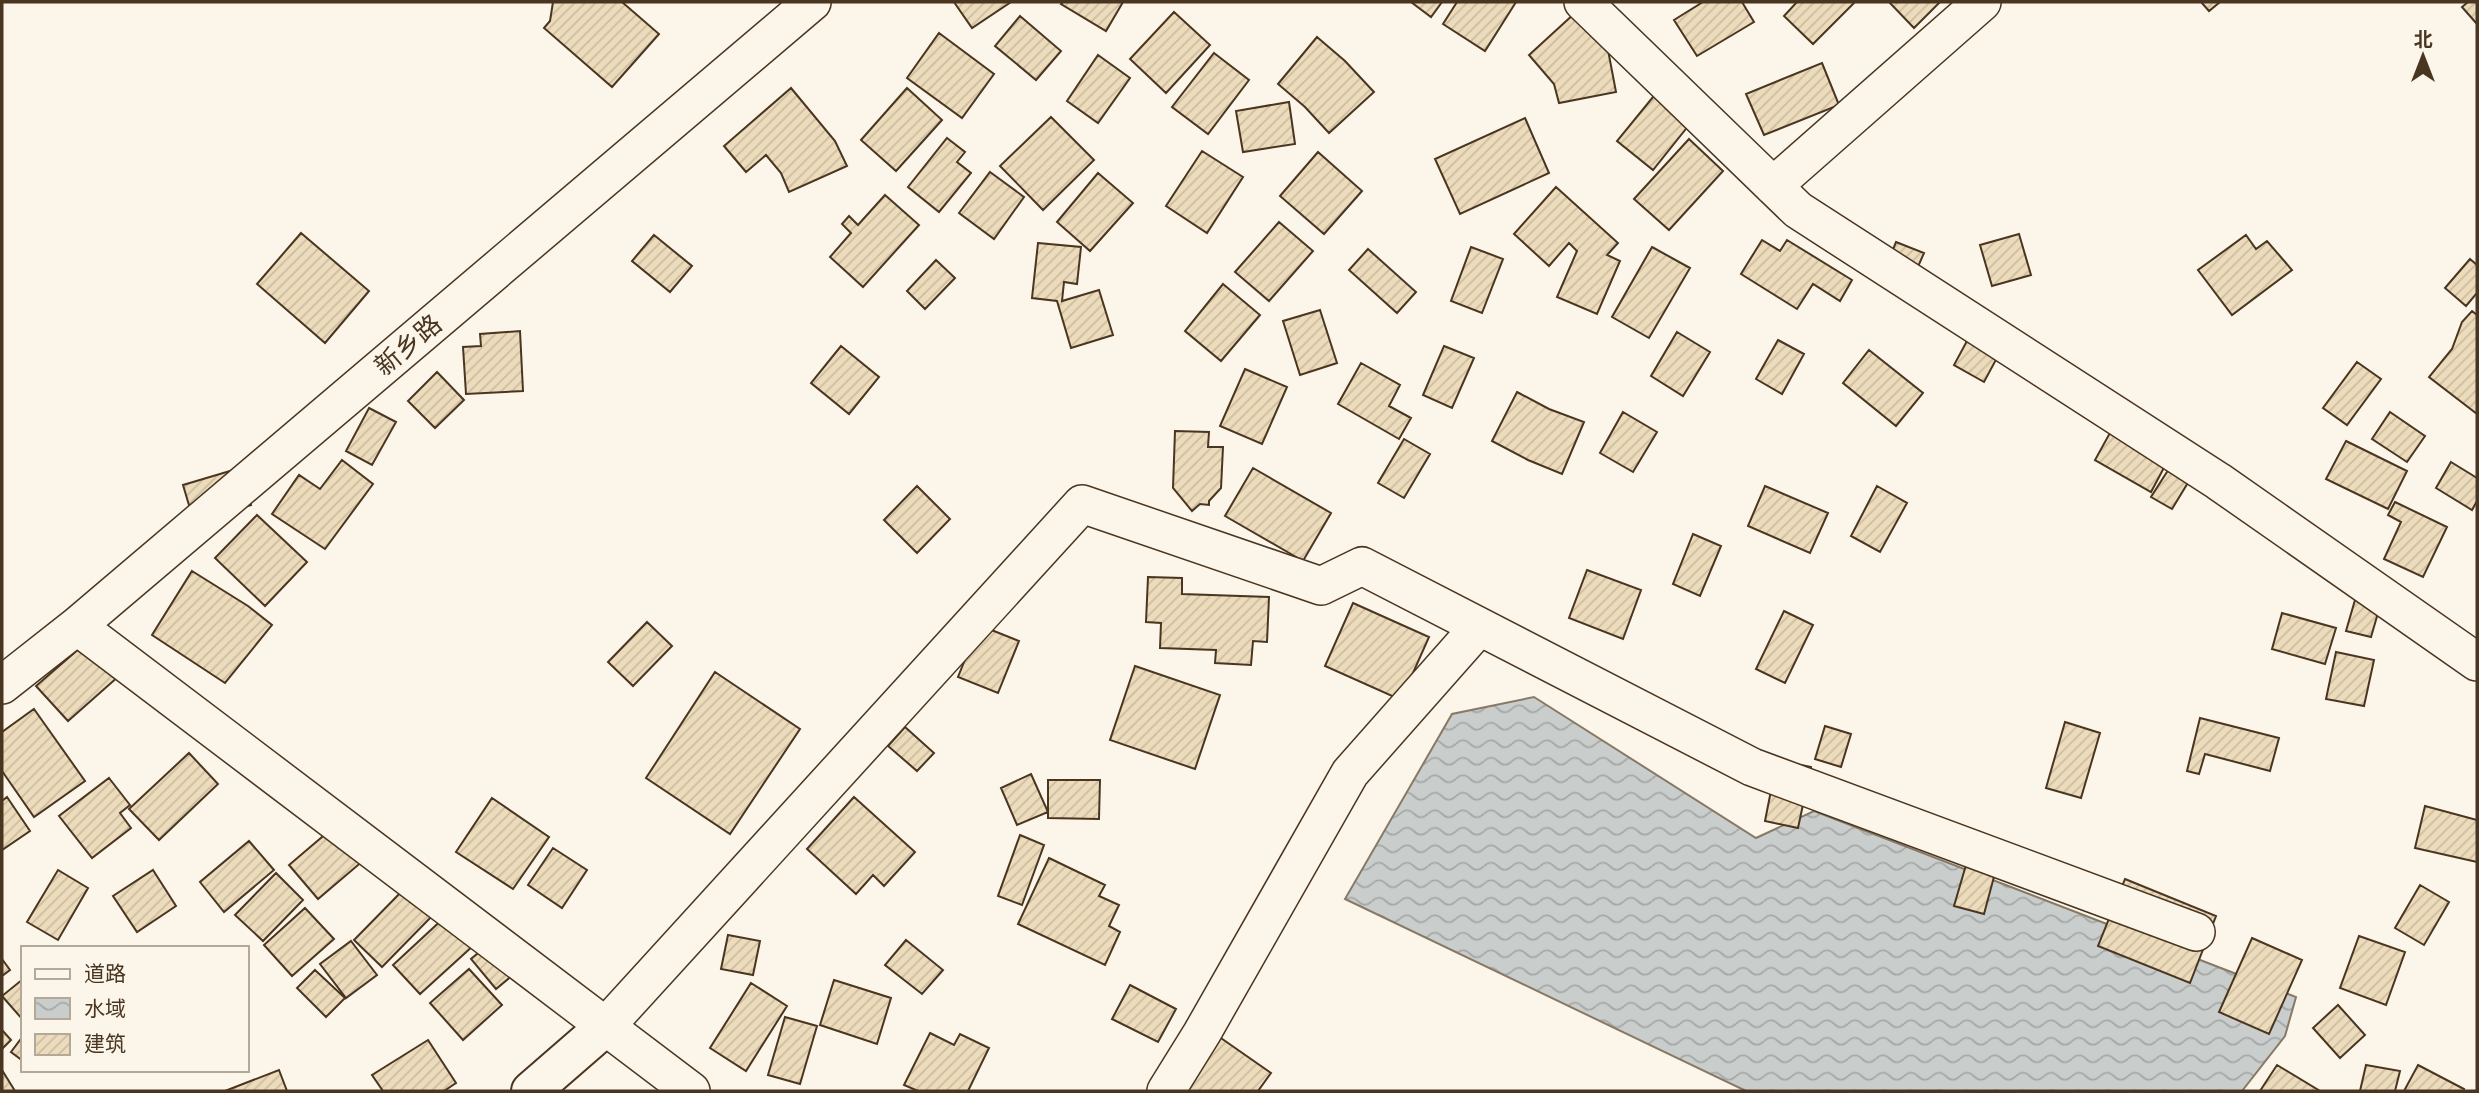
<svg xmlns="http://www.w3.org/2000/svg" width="2479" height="1093" viewBox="0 0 2479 1093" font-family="Jost,'Noto Sans SC',sans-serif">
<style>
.water{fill:url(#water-waves);stroke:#887966;stroke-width:2}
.building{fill:url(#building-hatch);stroke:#4a3520;stroke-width:2}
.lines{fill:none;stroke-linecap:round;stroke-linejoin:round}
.minor-casing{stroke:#4a3520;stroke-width:40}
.tertiary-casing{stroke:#4a3520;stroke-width:42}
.minor{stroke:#fbf6e9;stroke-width:37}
.tertiary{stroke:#fbf6e9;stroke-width:38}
.labels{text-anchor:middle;stroke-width:5;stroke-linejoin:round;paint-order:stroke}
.street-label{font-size:26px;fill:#4a3520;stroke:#fbf6e9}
</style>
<defs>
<pattern id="water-waves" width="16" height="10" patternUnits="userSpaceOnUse" patternTransform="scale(1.75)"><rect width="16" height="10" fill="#c9cecd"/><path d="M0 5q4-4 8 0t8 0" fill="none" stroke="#a5a8a6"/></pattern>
<pattern id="building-hatch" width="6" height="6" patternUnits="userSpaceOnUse" patternTransform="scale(1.75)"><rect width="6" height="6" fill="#ecdcbc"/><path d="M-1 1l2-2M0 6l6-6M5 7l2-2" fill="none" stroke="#ccbda1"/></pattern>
</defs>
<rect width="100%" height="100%" fill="#fbf6e9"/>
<path class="water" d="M1534 697 1756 838 1814 811 2296 997 2285 1036 2242 1091H1746L1345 899 1452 714Z"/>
<path class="building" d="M553 2H622L659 34 612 87 544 28 550 21Z
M954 2H1011L972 28Z
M1063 2H1123L1106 31 1061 4Z
M1411 2H1442L1431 17Z
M1457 2H1516L1485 51 1443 24Z
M1703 2H1742L1754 22 1697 56 1674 20Z
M1797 2H1855L1813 44 1784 16Z
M1889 2H1940L1914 28Z
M2201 2H2220L2209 11Z
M2468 2H2477V24L2462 7Z
M1174 12 1210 45 1166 93 1130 59Z
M1575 13 1608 50 1616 92 1559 103 1554 84 1529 55Z
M1020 16 1061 51 1036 80 995 46Z
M939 33 994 74 962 118 907 78Z
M1317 37 1345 61 1374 92 1329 133 1305 107 1278 84Z
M1214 53 1249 80 1208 134 1172 107Z
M1098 55 1130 78 1098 123 1067 101Z
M1822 63 1839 105 1764 135 1746 94Z
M1662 86 1697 115 1653 170 1617 141Z
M791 88 835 141 847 166 789 192 781 173 766 155 746 172 724 146Z
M907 88 942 120 896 171 861 140Z
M1289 102 1295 144 1243 152 1236 111Z
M1051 117 1094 160 1043 210 1000 166Z
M1525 118 1549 173 1460 214 1435 159Z
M947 138 965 152 957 162 971 173 939 212 908 187Z
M1689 139 1723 171 1669 230 1634 199Z
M1202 151 1243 177 1207 233 1166 206Z
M1318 152 1362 191 1324 234 1280 196Z
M990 172 1024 197 994 239 959 213Z
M1098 173 1133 203 1090 251 1057 222Z
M1556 187 1618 243 1607 255 1620 261 1597 314 1557 297 1577 251 1569 243 1549 266 1514 234Z
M885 195 919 225 863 287 830 257 851 233 842 224 849 216 858 225Z
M1279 222 1313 251 1269 301 1235 272Z
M301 233 369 291 325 343 257 284Z
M2019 234 2031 275 1992 286 1980 245Z
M654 235 692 266 670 292 632 261Z
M2246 235 2256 249 2267 241 2292 270 2232 315 2198 270Z
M1762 240 1780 251 1787 240 1852 280 1840 301 1813 284 1797 309 1741 274Z
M1896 242 1924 253 1910 285 1883 274Z
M1038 243 1081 247 1077 284 1064 282 1062 301 1099 290 1113 335 1071 348 1057 301 1032 298Z
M1471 247 1503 259 1482 313 1451 301Z
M1652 247 1690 268 1649 338 1612 317Z
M1368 249 1416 292 1397 313 1349 270Z
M2470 259 2477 265V293L2466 306 2445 288Z
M936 260 955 278 925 309 907 291Z
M1223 284 1260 315 1221 361 1185 331Z
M1320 310 1337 363 1300 375 1283 321Z
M2472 311 2477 315V414L2429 377 2452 349 2462 322Z
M520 331 523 391 466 394 463 347 481 346 480 334Z
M1677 332 1710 352 1683 396 1651 376Z
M1968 339 1998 356 1984 382 1954 365Z
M1778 340 1804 354 1782 394 1756 379Z
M841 346 879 377 849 414 811 383Z
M1444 346 1474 358 1452 408 1423 395Z
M1869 350 1923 393 1896 426 1843 383Z
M2357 362 2381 379 2347 425 2323 408Z
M1361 363 1400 385 1389 406 1411 418 1399 439 1338 404Z
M1245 369 1287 387 1262 444 1220 426Z
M437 372 464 400 435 428 408 401Z
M1517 392 1549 409 1584 422 1562 474 1528 460 1492 441Z
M369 408 396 422 372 465 346 451Z
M1623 412 1657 432 1633 472 1600 453Z
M2390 412 2425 436 2407 462 2372 439Z
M1175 431 1209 432 1208 447H1223L1221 488 1209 501V505L1200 504 1192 511 1173 488Z
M2111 431 2167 462 2151 492 2095 460Z
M1404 439 1430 454 1404 498 1378 483Z
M2346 441 2407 471 2388 509 2326 479Z
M342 460 373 484 325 549 272 514 299 475 320 489Z
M2451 462 2477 478V501L2472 510 2436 488Z
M2172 464 2192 476 2172 509 2151 497Z
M240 468 251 505 194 522 183 485Z
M1253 468 1331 513 1303 561 1225 516Z
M917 486 950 519 917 553 884 520Z
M1765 486 1828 513 1810 553 1748 526Z
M1877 486 1907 503 1880 552 1851 536Z
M2395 502 2447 527 2423 577 2384 559 2401 522 2388 515Z
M257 515 307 562 265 606 215 558Z
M1693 534 1721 546 1700 596 1673 584Z
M1587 570 1641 590 1623 639 1569 618Z
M192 571 248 606 272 625 225 683 152 635Z
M1148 577 1182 578V594L1269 597 1267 642 1253 641 1251 665 1215 663 1216 650 1160 648 1161 623 1146 622Z
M2355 600 2380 606 2371 637 2346 631Z
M1353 603 1429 637 1401 700 1325 666Z
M1784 611 1813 625 1785 683 1756 669Z
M2282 613 2336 628 2325 664 2272 649Z
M647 622 672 646 633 686 608 662Z
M979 625 1019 641 998 693 958 677Z
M88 641 119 676 68 721 36 686Z
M2336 652 2374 660 2364 706 2326 699Z
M1135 666 1220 695 1195 769 1110 740Z
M715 672 800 729 730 834 646 778Z
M34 709 85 781 34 817 2 771V732Z
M2200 718 2279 738 2270 771 2205 754 2199 774 2187 771Z
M2065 722 2100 733 2081 798 2046 788Z
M1825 726 1851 734 1841 767 1815 759Z
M905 727 934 753 917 771 888 746Z
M189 753 218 784 159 840 129 809Z
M1777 760 1811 767 1798 828 1765 821Z
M1031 774 1048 812 1017 825 1001 788Z
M109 778 130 805 120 813 131 828 92 858 59 816Z
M1048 780H1100L1099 819 1048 818Z
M7 797 30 831 2 850V801Z
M854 797 915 852 884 886 873 875 856 894 807 849Z
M492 798 549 837 513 889 456 852Z
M2425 806 2477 820V862L2415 848Z
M335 826 364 860 318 899 289 865Z
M1020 835 1044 845 1022 905 998 896Z
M249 841 274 870 224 912 200 882Z
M553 848 587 870 562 908 528 885Z
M1049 858 1105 885 1099 896 1119 905 1109 926 1120 932 1105 965 1018 924Z
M1966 865 1995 873 1984 914 1954 906Z
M58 870 88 888 58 940 27 922Z
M153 870 176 906 137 932 113 896Z
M276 873 303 900 263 941 235 915Z
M2125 879 2216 916 2190 983 2098 946Z
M408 885 436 912 382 967 354 940Z
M2420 885 2449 902 2424 945 2395 928Z
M305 908 334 939 292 976 264 945Z
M446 916 474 945 420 994 393 965Z
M501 934 525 965 496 989 471 959Z
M728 935 760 941 753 975 721 969Z
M2359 936 2405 952 2386 1005 2340 988Z
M2252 938 2302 960 2269 1034 2219 1012Z
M906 940 943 970 922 994 885 965Z
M351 941 377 975 346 998 320 964Z
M2 959 10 970 2 976Z
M469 969 502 1005 463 1040 430 1003Z
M315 970 345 998 326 1017 297 988Z
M23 979V1020L2 996Z
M834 980 891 998 877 1044 820 1025Z
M751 983 787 1006 746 1071 710 1048Z
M1130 985 1176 1009 1158 1042 1112 1019Z
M2338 1005 2365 1035 2340 1058 2313 1028Z
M785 1017 817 1026 800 1084 768 1075Z
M2 1030 11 1040 2 1049Z
M930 1033 954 1045 960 1034 989 1048 968 1091H918L904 1085Z
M23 1036V1061L11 1052Z
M1218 1036 1271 1073 1258 1091H1180Z
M428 1040 456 1083 444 1091H383L372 1075Z
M2277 1065 2320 1091H2260Z
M2366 1065 2400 1071 2395 1091H2360Z
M2418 1065 2464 1089 2463 1091H2404Z
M2 1070 15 1091H2Z
M279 1070 287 1091H225Z"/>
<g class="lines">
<g class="minor-casing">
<path id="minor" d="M1583 2 1798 210 2218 481 2477 662
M1773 186 1982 2
M77 626 691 1091
M2 685 77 626 812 2
M606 1026 1082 504 1321 586 1362 566 1752 767 2196 932
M1166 1091 1202 1033 1350 773 1479 627"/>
</g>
<g class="tertiary-casing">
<path id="tertiary" d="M531 1091 606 1026"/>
</g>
<use href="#minor" class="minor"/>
<use href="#tertiary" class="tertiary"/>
</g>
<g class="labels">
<g class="street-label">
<text transform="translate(408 345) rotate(-40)" y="9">新乡路</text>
</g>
</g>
<rect width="2479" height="1093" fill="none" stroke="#4a3520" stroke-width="7"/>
<rect x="21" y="946" width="228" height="126" fill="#fbf6e9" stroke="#b4a999" stroke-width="2"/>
<rect x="35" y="969" width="35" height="10" fill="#fbf6e9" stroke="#b4a999" stroke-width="2"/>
<text x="84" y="981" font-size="21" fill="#4a3520">道路</text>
<rect x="35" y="998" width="35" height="21" fill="url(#water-waves)" stroke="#b4a999" stroke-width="2"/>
<text x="84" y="1016" font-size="21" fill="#4a3520">水域</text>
<rect x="35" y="1034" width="35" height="21" fill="url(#building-hatch)" stroke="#b4a999" stroke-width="2"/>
<text x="84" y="1051" font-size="21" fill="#4a3520">建筑</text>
<g transform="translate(2423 56)" stroke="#fbf6e9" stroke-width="5" paint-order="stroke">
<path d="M0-5L12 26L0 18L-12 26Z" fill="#4a3520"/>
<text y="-10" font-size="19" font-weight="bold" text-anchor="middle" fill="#4a3520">北</text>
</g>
</svg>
